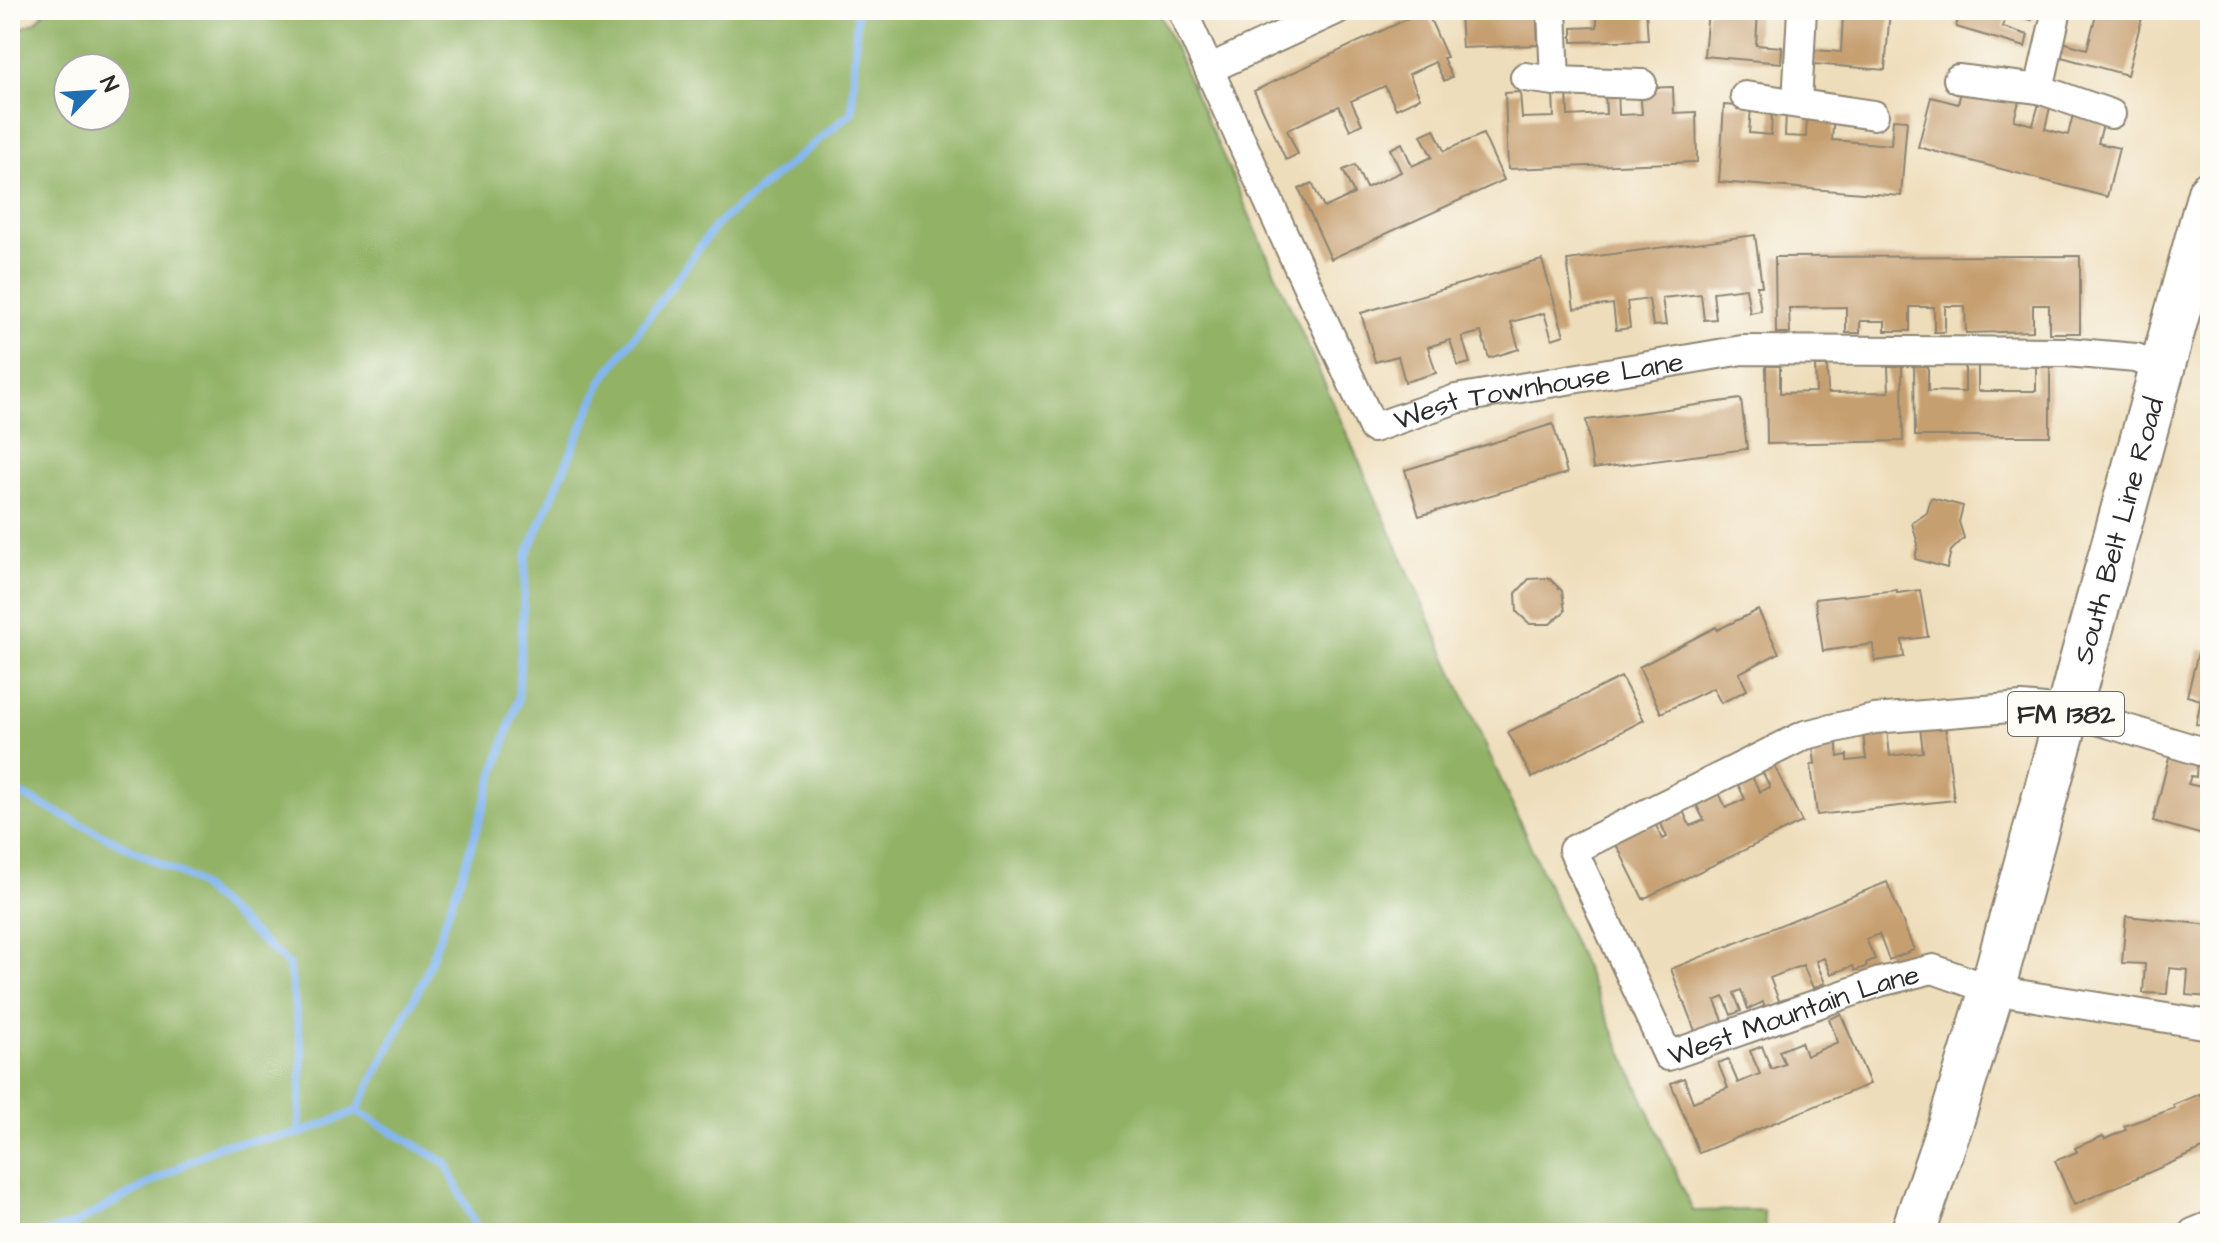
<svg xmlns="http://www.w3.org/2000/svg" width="2220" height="1243" viewBox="0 0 2220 1243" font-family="'Architects Daughter',sans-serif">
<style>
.forest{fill:#92b266;stroke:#5e6e48;stroke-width:2;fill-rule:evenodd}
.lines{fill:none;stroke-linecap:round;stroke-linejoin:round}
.stream{stroke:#83b6f0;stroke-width:8}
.building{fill:#c69f6f}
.street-casing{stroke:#8c8472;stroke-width:32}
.primary-casing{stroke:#8c8472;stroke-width:48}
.street{stroke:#fff;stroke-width:28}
.primary{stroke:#fff;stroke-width:44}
.labels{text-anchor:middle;stroke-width:6;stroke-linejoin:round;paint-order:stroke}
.shield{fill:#fdfcf7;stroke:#6a6a68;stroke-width:2}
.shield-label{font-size:26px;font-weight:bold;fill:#2b2b2b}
.street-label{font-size:28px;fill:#2b2b2b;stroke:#fdfcf7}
</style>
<rect width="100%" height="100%" fill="#fdfcf7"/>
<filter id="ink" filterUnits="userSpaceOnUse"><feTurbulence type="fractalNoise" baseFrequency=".0125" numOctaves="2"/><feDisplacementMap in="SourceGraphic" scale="16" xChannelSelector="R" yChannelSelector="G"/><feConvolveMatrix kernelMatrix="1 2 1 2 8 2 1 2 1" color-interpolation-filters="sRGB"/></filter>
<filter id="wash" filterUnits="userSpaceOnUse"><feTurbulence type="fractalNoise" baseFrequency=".006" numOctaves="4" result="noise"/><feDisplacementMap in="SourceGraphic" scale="32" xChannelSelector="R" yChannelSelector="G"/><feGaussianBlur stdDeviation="1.8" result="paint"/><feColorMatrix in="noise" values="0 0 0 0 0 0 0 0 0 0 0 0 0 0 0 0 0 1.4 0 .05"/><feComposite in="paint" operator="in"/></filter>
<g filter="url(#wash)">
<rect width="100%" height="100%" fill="#eeddba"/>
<path class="forest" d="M46 10H1158L1693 1211 1763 1210 1766 1233H10V33L36 22ZM68 68H116V116H68Z"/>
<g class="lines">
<path class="stream" d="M10 789 193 880 289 965 302 1053 299 1134
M357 1111 425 977 465 865 518 700 526 557 602 381 715 226 852 112 857 10
M45 1233 75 1224 220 1145 299 1134 357 1111 446 1163 479 1233"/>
</g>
<g id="blocks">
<path class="building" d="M1426 10 1447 57 1443 58 1452 77 1444 81 1435 62 1409 74 1420 98 1396 109 1385 86 1351 101 1362 124 1350 130 1339 106 1287 130 1298 154 1286 160 1254 91Z
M1460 10H1530L1531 17H1537L1538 45 1462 48Z
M1597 10H1646L1648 40 1572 42V28L1597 27Z
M1708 10H1758L1756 45 1782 47 1781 63 1704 56Z
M1819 10H1890L1885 70 1814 64 1815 50 1841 52 1843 16 1818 14Z
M1960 10H2035L2032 20 2007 13 2003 27 2028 35 2025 47 1956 27Z
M2082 10H2144L2127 75 2058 56 2062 42 2087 49 2096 15Z
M1964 80 2021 94 2014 120 2033 125 2040 100 2051 103 2045 129 2068 135 2074 110 2105 117 2098 143 2119 148 2107 197 1918 147 1931 97 1958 104Z
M1673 87 1674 113 1696 112 1697 162 1508 169 1505 93 1520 92 1522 118 1554 117 1553 91 1567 90 1568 116 1606 114 1605 89H1618L1619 115 1642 114 1640 88Z
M1724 105 1751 107 1749 133 1771 135 1772 109 1786 111 1785 136 1806 137 1807 112 1834 114 1832 140 1891 145 1893 119 1907 120 1901 196 1719 182Z
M1434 129 1444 151 1483 134 1504 180 1331 259 1299 189 1312 183 1324 208 1354 194 1343 170 1355 165 1366 188 1401 172 1390 149 1402 143 1412 166 1432 157 1421 135Z
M1755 235 1762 286H1757L1761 311 1750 313 1746 288 1713 292 1716 319 1704 320 1701 294 1662 298 1666 325 1653 326 1649 299 1627 302 1630 328 1616 330 1613 304 1574 309 1567 260Z
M2080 256V333H2049V305H2033V331L1966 333 1965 306H1945V332H1934V307H1910V331H1885V321H1860V333H1846V307L1789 308 1790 333H1776L1775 257Z
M1542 260 1564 335 1552 339 1544 313 1511 322 1519 349 1489 358 1481 332 1462 337 1470 363 1458 366 1450 340 1428 347 1436 373 1405 382 1398 356 1375 362 1361 313Z
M1928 365V391L1965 392V366H1978V391H2036V365H2050V436H1915L1914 366Z
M1766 366H1780V393L1816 392 1815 366H1827L1828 393 1889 392 1888 366H1902L1903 441 1767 444Z
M1741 399 1747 449 1593 469 1586 420Z
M1553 424 1567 473 1419 516 1405 470Z
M1931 498 1963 506 1959 522 1964 538 1951 551 1947 568 1915 559 1918 544 1912 523 1927 513Z
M1549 578 1562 591 1565 611 1550 624H1530L1517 612 1516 593 1529 579Z
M1897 590V593L1920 590 1928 637 1902 640 1904 657 1875 661 1873 644 1823 651 1815 599Z
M1758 610 1779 653 1739 673 1747 690 1721 703 1713 688 1661 713 1639 667 1716 627 1717 630Z
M2199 649 2210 652V728L2196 724 2201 700 2187 696Z
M1621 677 1644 720 1532 778 1508 732Z
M1945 724 1954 800 1817 815 1811 765 1815 764 1812 738 1836 735 1838 757 1847 755V761L1866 759 1863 733 1887 730 1890 756 1923 752 1920 727Z
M2171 750 2197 757 2196 777 2191 776 2188 784 2210 789V837L2153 821Z
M1770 757 1802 822 1643 899 1612 836 1655 824 1663 839 1667 837 1656 813 1679 802 1690 826 1704 820 1692 796 1715 785 1726 808 1745 799 1735 778 1749 771 1760 792 1770 787 1758 763Z
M1887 882 1914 950 1889 960 1879 934 1866 939 1875 959 1866 963 1867 966 1855 971 1853 966 1831 974 1824 958 1816 961 1825 983 1813 988 1803 965 1770 978 1780 1003 1766 1009 1763 1002 1748 1009 1741 990 1734 993 1741 1011 1731 1015 1724 997 1715 1001 1725 1025 1697 1036 1671 969Z
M2126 916 2210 925V997L2186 995 2188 970 2169 968 2167 994 2143 993 2145 964 2122 963Z
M1841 1014 1870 1084 1699 1153 1671 1083 1684 1078 1693 1102 1728 1088 1718 1063 1728 1059 1738 1083 1760 1074 1750 1051 1762 1046 1771 1069 1785 1064 1779 1051 1801 1042 1806 1056 1838 1042 1829 1019Z
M2200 1094 2202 1097 2210 1094V1146L2074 1205 2055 1161 2077 1152 2075 1148 2103 1136 2105 1139 2126 1130 2124 1126 2175 1108 2173 1105Z"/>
</g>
</g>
<g filter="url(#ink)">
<use href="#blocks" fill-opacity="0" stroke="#8c8472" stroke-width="2"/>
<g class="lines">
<g class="street-casing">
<g id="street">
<path id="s1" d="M1182 10 1282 231 1373 428 1456 399 1742 350 2066 352 2136 358 2162 368"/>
<path d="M1552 10 1555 81"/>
<path d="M1209 69 1336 10"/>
<path d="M1525 77 1555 81 1642 84"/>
<path d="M1958 79 2039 89 2111 114"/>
<path d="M2039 89 2057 10"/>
<path d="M1745 96 1874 115"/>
<path d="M1797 103 1802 10"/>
<path id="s2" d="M2210 754 2067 711 2022 707 1874 719 1805 735 1573 850 1668 1056 1880 982 1933 969 1992 990 2210 1025"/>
<path d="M2193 1233 2210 1226"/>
</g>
</g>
<g class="primary-casing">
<g id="primary">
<path id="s3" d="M1913 1233 1952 1119 1992 990 2210 193"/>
</g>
</g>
<use href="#street" class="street"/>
<use href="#primary" class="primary"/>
</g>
</g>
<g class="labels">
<rect class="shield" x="2008" y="692" width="116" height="44" rx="6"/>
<g class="shield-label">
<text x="2066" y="723">FM 1382</text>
</g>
<g class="street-label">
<text dy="10" stroke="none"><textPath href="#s1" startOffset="630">West Townhouse Lane</textPath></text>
<text dy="10" stroke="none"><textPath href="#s3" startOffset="732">South Belt Line Road</textPath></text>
<text dy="10" stroke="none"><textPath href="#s2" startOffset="1032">West Mountain Lane</textPath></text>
</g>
</g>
<rect width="2220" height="1243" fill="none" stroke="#fdfcf7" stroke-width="40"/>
<g transform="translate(92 92) rotate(65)"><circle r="38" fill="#fdfcf7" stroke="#a9a8a5" stroke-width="2"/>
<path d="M0-6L14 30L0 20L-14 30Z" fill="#1f6fb2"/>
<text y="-12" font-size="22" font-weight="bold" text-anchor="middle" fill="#2b2b2b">N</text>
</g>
</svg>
